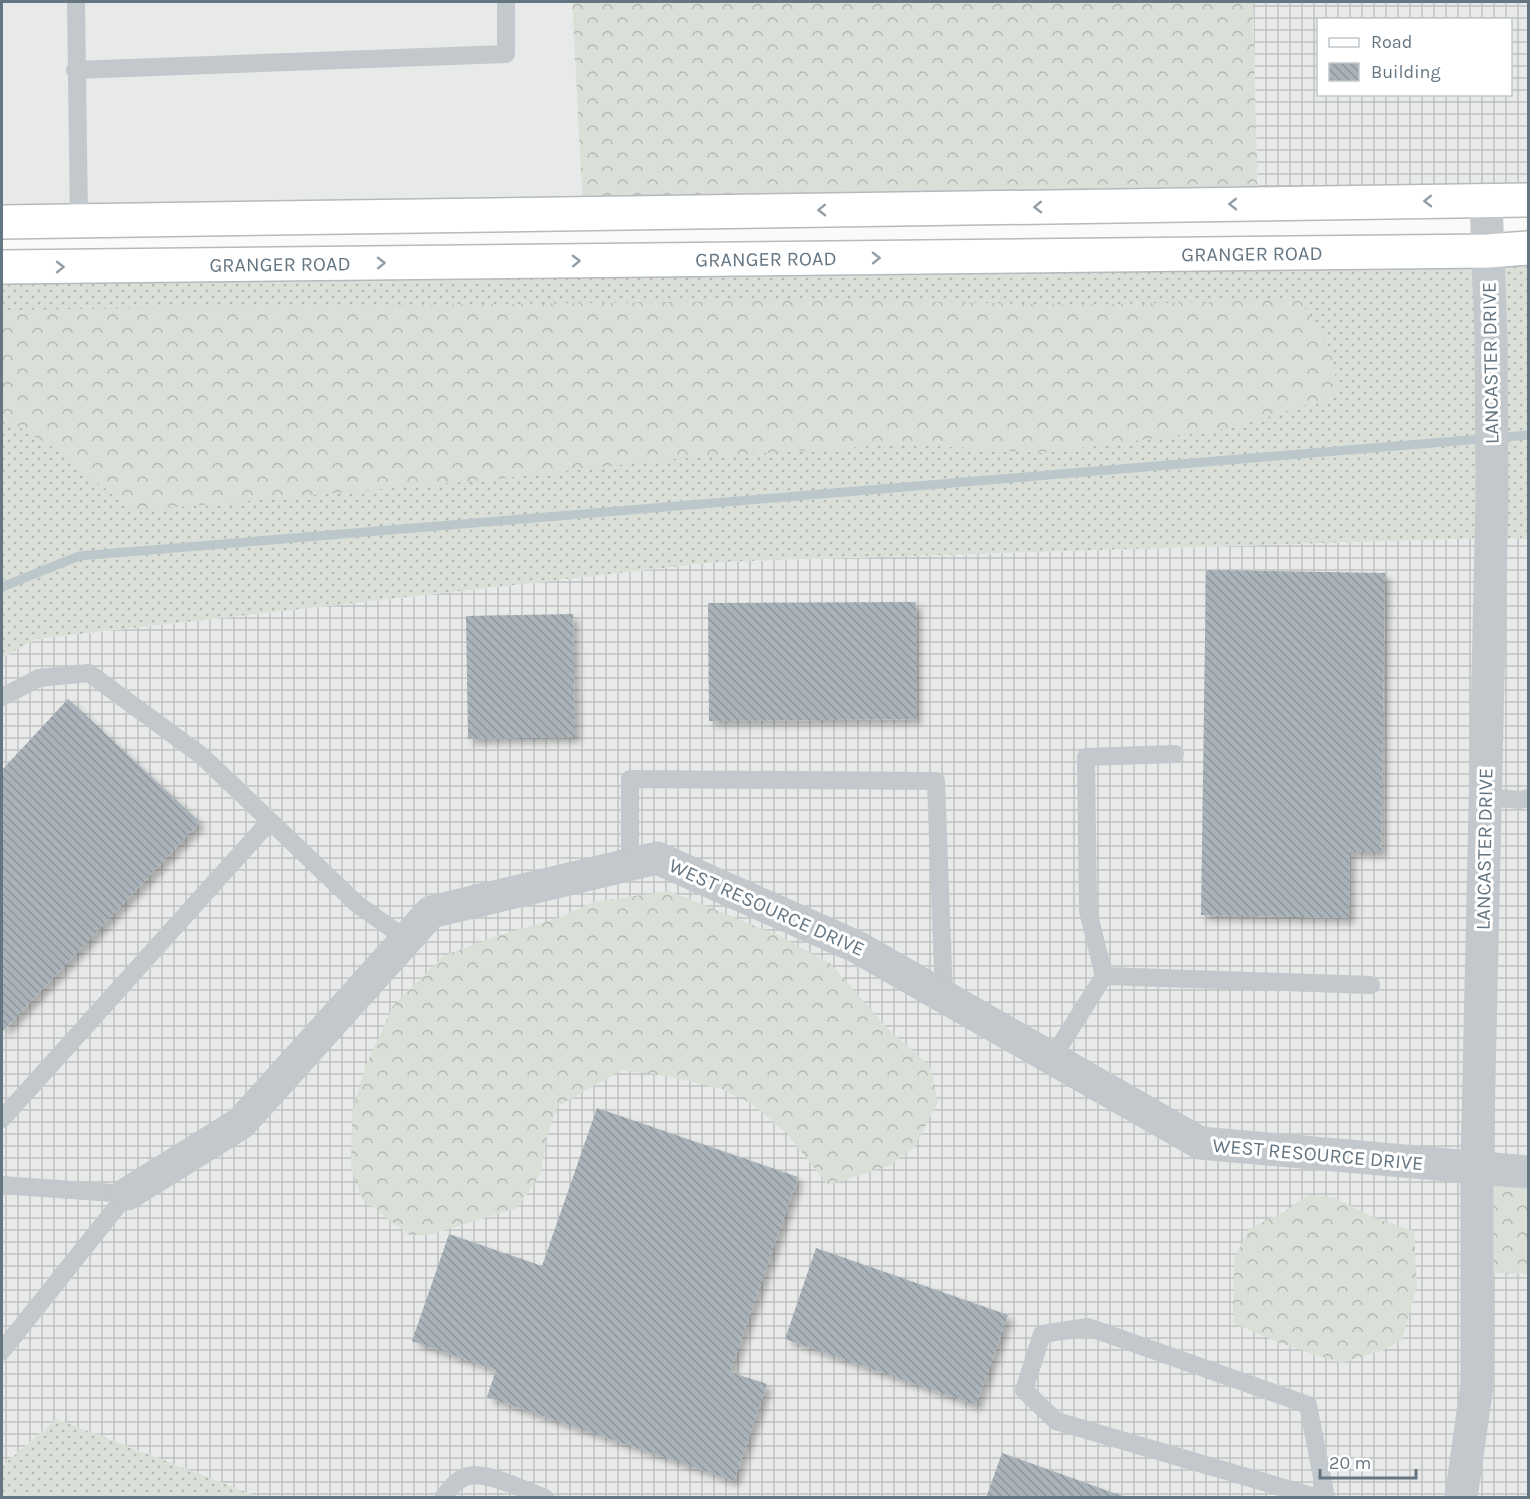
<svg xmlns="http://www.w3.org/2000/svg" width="1530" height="1499" viewBox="0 0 1530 1499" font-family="Karla,sans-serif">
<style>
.built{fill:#e8e9e9}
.industrial{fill:url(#industrial-grid);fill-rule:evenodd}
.grass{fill:url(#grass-dots)}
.forest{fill:url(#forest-crowns)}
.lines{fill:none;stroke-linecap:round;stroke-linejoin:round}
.stream{stroke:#bbc7cb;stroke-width:9}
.building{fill:url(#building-back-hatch);filter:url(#shadow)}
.primary-casing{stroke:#b5babe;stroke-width:36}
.lane{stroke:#c3c8cc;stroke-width:18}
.street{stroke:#c3c8cc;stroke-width:33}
.primary{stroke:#fff;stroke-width:33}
.oneway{stroke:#939fa8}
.labels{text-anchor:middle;stroke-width:6;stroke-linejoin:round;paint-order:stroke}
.street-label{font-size:20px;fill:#657683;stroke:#fff}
</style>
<defs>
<pattern id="industrial-grid" width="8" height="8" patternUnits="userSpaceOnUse" patternTransform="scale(1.5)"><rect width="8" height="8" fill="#e8e9e9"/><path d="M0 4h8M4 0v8" fill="none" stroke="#c0c1c2"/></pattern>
<pattern id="grass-dots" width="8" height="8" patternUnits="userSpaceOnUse" patternTransform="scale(1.5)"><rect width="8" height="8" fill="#dadfd7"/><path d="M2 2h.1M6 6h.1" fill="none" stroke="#b4b9b4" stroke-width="1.8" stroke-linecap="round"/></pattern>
<pattern id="forest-crowns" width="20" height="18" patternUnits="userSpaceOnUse" patternTransform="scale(1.5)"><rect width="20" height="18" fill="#dadfd7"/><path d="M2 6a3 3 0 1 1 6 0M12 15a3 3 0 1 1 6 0" fill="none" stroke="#b4b9b4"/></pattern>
<pattern id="building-back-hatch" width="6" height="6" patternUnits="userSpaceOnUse" patternTransform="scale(1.5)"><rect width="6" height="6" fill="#aab3b9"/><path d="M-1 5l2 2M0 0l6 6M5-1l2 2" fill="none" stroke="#8e969c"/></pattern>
<filter id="shadow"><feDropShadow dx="5.5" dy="5.5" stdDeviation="3" flood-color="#0004"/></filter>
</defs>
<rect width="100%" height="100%" fill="#fafaf8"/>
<path class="built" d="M2 2H572L583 213 2 222Z"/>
<path class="industrial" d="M1253 2H1528V200L1258 203ZM1318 20H1510V94H1318Z
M1491 538 1528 539V1172L1478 1273 1528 1274V1497H259L57 1419 2 1466V658L36 639 717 562Z"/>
<path class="grass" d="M1528 248V539L1491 538 717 562 36 639 2 658V267Z
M57 1419 259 1497H2V1466Z"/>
<path class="forest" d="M572 2H1253L1258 203 583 213Z
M859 300 1074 305 1300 300 1330 349 1339 395 1232 428 1043 453 905 444 672 459 485 480 133 511 59 451 2 417V310Z
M669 891 780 936 831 964 884 1025 931 1067 938 1102 914 1148 889 1166 828 1185 787 1134 751 1103 721 1089 667 1076 622 1070 558 1106 547 1137 540 1175 517 1208 443 1231 428 1235H409L362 1199 351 1167 352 1113 365 1067 393 1006 443 956 497 936 561 917 593 902Z
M1477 1169 1528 1172V1274L1477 1273Z
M1309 1195 1335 1198 1375 1218 1414 1231 1417 1287 1402 1340 1384 1350 1341 1363 1280 1343 1233 1323 1234 1259 1249 1229 1284 1212Z"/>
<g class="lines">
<path class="stream" d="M2 587 79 556 1528 435"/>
</g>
<path class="building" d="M1206 570 1385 573 1381 852H1350L1349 918 1201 915Z
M916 602V719L709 721 708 603Z
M573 614 575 737 468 739 466 616Z
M68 699 200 822 2 1032V770Z
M597 1108 798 1177 730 1372 767 1384 734 1481 487 1397 496 1370 412 1341 449 1234 542 1266Z
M816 1248 1008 1315 976 1405 785 1339Z
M1002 1453 1125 1497V1498H986Z"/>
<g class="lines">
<g class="primary-casing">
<g id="primary">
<path d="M2 222 1528 200"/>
<path id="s1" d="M2 267 1488 251 1528 248"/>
</g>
</g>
<path class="lane" d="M76 2 79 221
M75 70 506 54V2
M2 697 39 678 89 673 202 756 357 904 406 939
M1485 797 1520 800 1528 798
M630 865V779L936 781 944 996
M1104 976 1088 911 1086 757 1175 754
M1052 1058 1104 976 1371 985
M2 1119 270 821
M2 1185 127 1194
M2 1351 127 1194
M443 1498C449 1489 457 1479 468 1476 488 1471 526 1491 545 1498
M1318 1498 1056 1421 1024 1390 1042 1334 1088 1327 1308 1405 1326 1498"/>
<path class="street" d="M127 1194 241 1123 431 912 657 858 857 947 1200 1143 1528 1172
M1461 1498 1477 1385V1168L1492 497 1491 339 1486 200"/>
<use href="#primary" class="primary"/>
</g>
<defs><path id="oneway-chevron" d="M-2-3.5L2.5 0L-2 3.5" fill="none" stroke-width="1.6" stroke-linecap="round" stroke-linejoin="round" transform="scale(1.5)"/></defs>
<g class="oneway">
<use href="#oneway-chevron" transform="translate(1428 201) rotate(179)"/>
<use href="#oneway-chevron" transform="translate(1233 204) rotate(179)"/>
<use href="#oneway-chevron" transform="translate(1038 207) rotate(179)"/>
<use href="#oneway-chevron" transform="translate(822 210) rotate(179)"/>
<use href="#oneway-chevron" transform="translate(876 258) rotate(-1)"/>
<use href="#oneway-chevron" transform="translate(576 261) rotate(-1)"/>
<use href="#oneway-chevron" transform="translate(381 263) rotate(-1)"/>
<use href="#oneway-chevron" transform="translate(60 267) rotate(-1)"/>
</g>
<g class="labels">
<g class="street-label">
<text dy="7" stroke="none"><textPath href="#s1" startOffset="1250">GRANGER ROAD</textPath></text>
<text dy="7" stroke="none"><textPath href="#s1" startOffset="764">GRANGER ROAD</textPath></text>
<text dy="7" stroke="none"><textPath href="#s1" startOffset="278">GRANGER ROAD</textPath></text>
<text transform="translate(1490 363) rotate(-91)" y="7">LANCASTER DRIVE</text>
<text transform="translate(1484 849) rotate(-89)" y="7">LANCASTER DRIVE</text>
<text transform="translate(767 907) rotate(24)" y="7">WEST RESOURCE DRIVE</text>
<text transform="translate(1318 1154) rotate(5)" y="7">WEST RESOURCE DRIVE</text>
</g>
</g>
<rect width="1530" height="1499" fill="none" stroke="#657683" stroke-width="6"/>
<rect x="1317" y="18" width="195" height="78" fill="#ffffff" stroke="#c1c8cd" stroke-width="1.5"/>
<rect x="1329" y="38" width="30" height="9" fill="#ffffff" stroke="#c1c8cd" stroke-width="1.5"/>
<text x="1371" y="48" font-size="18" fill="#657683">Road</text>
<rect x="1329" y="63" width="30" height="18" fill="url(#building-back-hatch)" stroke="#c1c8cd" stroke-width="1.5"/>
<text x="1371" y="78" font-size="18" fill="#657683">Building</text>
<path d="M1320 1469v9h96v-9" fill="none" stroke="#657683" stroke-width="3"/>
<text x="1329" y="1469" font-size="18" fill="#657683" stroke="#ffffff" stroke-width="4.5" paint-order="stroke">20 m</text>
</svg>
